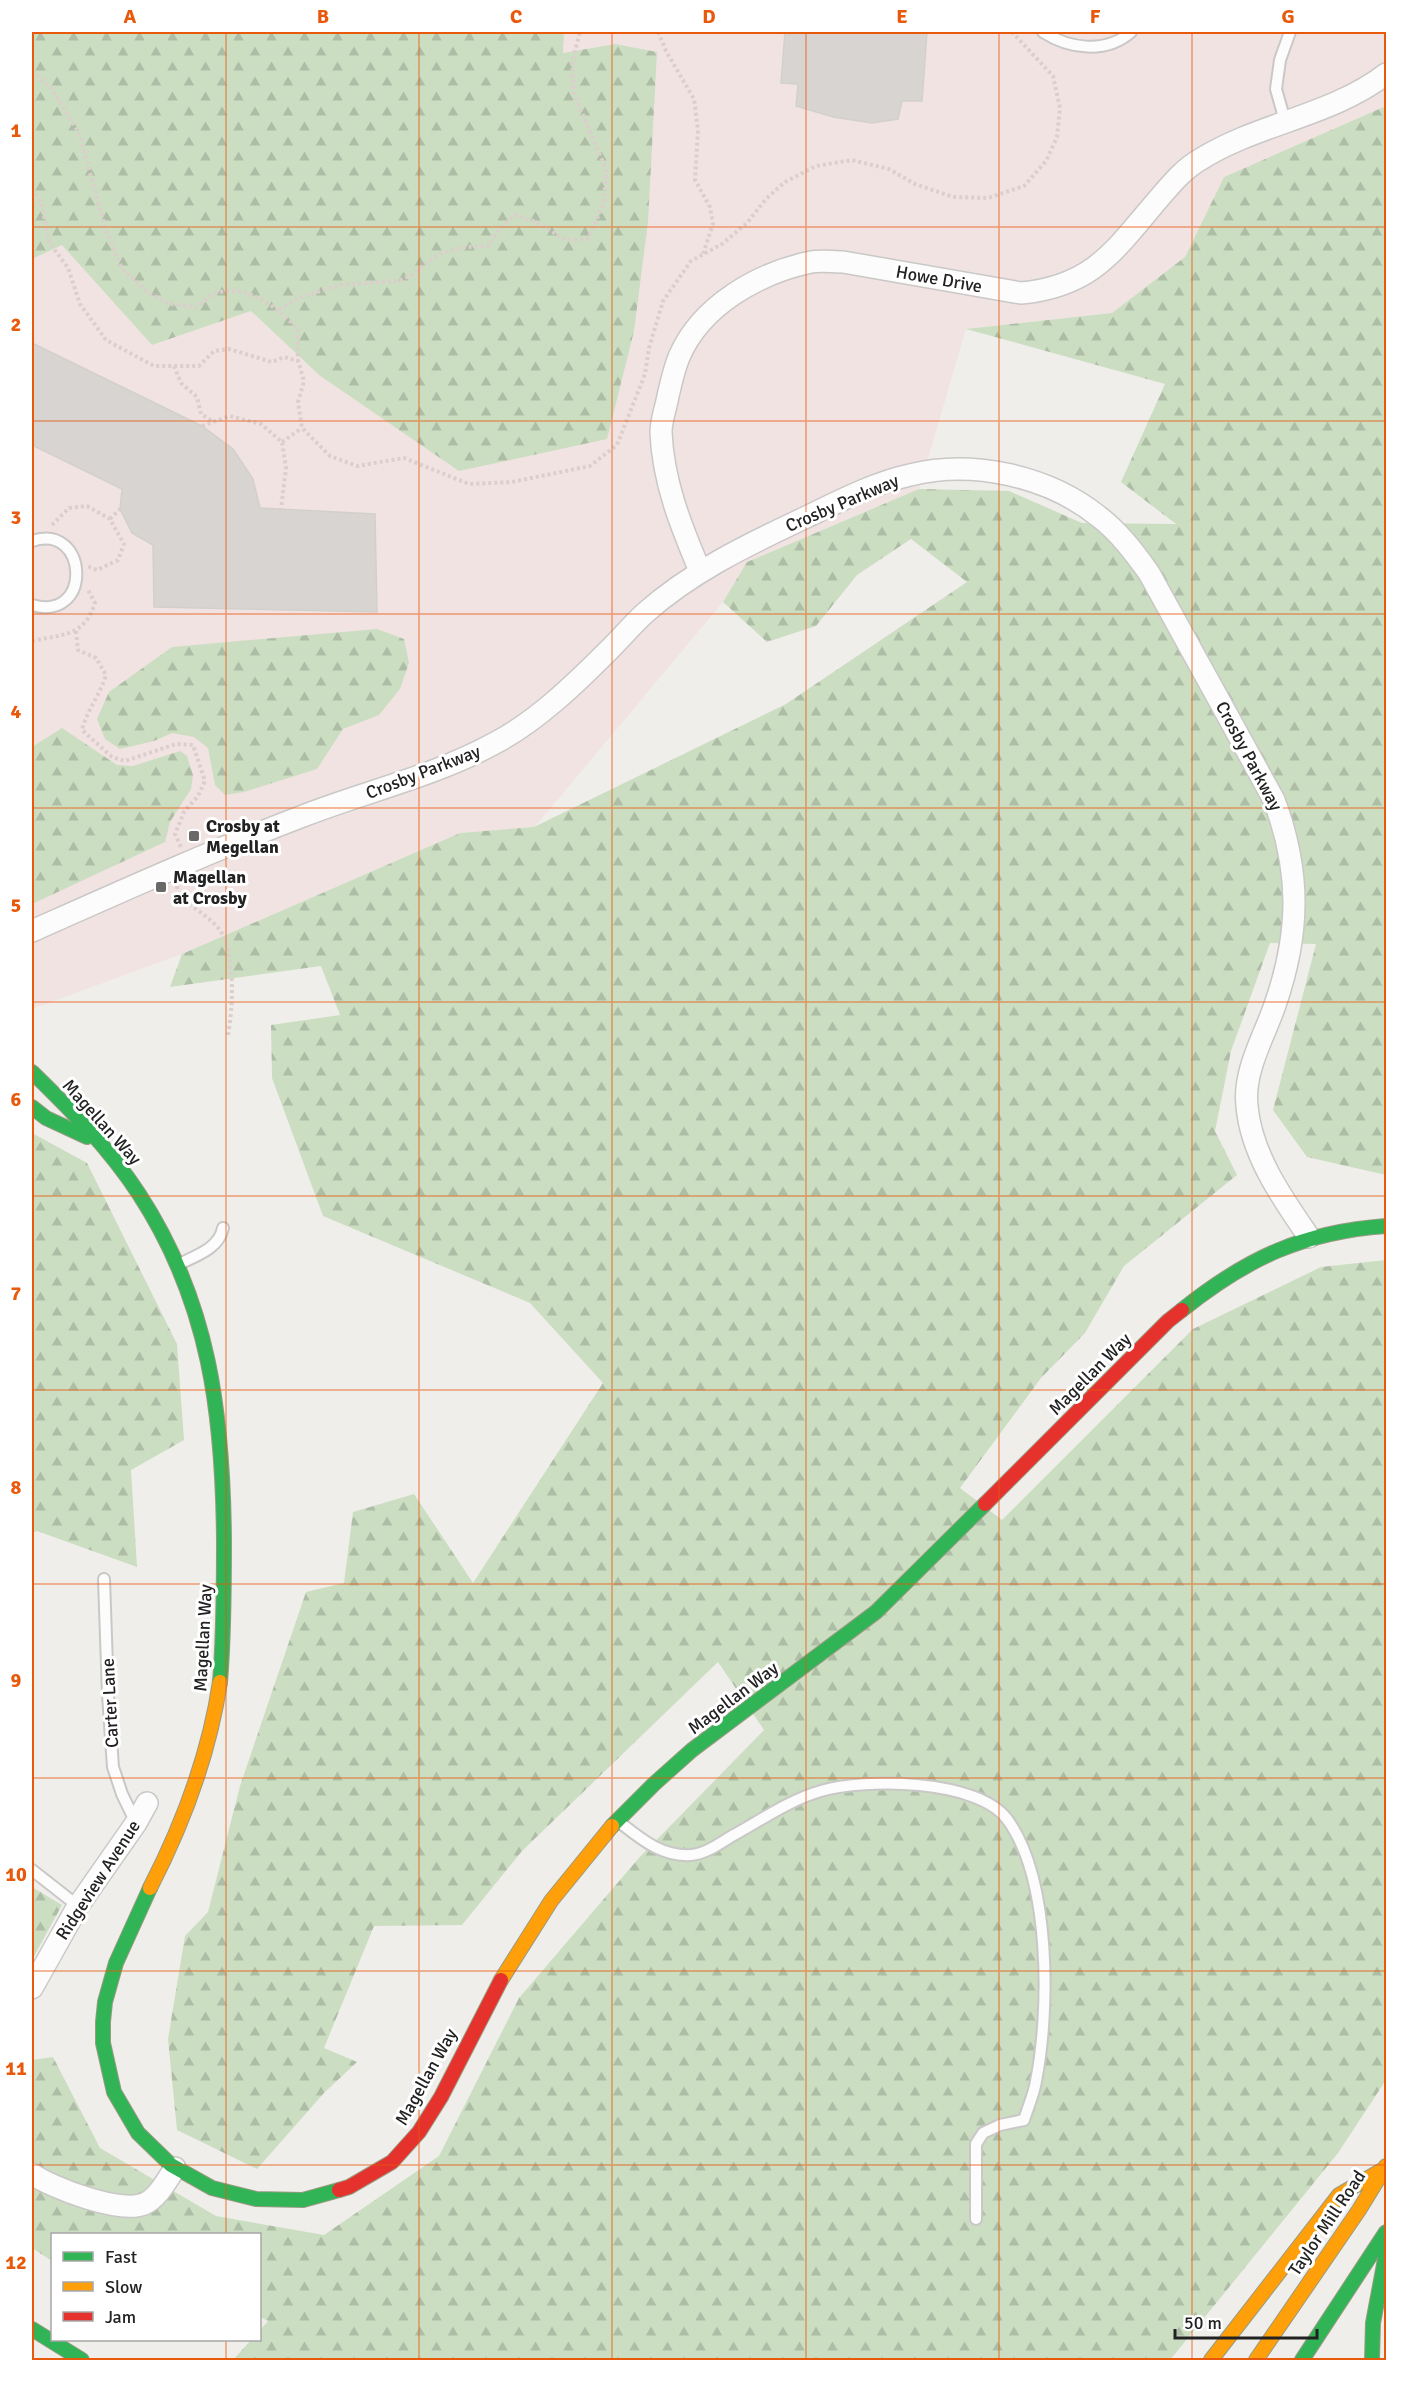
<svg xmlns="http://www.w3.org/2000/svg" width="1418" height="2392" viewBox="0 0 1418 2392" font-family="Signika,sans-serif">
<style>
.commercial{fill:#f1e3e1}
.forest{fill:url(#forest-firs)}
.building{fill:#d7d4d2;stroke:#d3d0cc;stroke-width:1.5}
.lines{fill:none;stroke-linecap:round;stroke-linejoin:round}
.lane-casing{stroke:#c9c8c7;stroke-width:14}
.street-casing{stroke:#c9c8c7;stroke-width:24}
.fast-casing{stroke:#999a82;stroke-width:16}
.slow-casing{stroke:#999a82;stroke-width:16}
.jam-casing{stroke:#999a82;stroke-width:16}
.path{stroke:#dccecd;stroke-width:4;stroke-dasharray:3 3;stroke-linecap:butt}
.lane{stroke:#fdfcfc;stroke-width:10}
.street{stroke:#fdfcfc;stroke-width:21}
.fast{stroke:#30b455;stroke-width:14}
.slow{stroke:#ff9f0a;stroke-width:14}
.jam{stroke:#e5322d;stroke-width:14}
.grid{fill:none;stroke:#e8590c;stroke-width:1.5;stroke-opacity:0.55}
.poi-dot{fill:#6a6968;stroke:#fff;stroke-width:2}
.labels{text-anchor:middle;stroke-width:6;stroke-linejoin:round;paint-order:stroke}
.street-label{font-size:18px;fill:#222;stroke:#fff}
.poi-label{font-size:18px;font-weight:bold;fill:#222;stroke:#fff;text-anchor:start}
.neatline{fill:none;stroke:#e8590c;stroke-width:2}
.grid-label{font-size:20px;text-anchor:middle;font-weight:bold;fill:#e8590c}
</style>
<defs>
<pattern id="forest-firs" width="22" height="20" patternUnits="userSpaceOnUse" patternTransform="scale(1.5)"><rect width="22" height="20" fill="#cbdec1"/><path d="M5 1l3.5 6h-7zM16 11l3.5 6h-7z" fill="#aebea6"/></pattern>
</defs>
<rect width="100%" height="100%" fill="#f0eeeb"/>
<path class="commercial" d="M564 32H1386V106L1224 177 1185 257 1112 313 966 329 919 489 747 562 723 602 534 828 460 833 182 954 32 1009V259L62 244 152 345 251 311 319 375 615 44 563 53Z"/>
<path class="forest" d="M32 32H564L563 53 615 44 657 52 648 222 634 331 607 439 459 471 319 375 251 311 152 345 62 245 32 259Z
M1386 106V1175L1307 1157 1273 1110 1316 944 1270 943 1231 1051 1215 1131 1237 1175 1124 1266 1085 1333 1041 1378 960 1488 1002 1520 1193 1329 1321 1267 1386 1260V2080L1338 2153 1170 2360H233L251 2340H260V2330L268 2321 260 2317V2234H52V2261L32 2248V2060L53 2057 100 2148 216 2216 324 2235 439 2156 519 1998 638 1859 764 1730 718 1662 522 1851 462 1925 374 1926 324 2048 357 2062 324 2093 257 2169 177 2130 168 2039 185 1936 208 1912 240 1786 306 1592 344 1583 353 1512 414 1494 473 1583 603 1383 530 1303 323 1216 272 1078 271 1025 340 1015 321 966 170 987 182 954 460 833 534 827 786 704 967 582 911 539 857 575 816 626 767 642 723 602 747 562 919 489 1009 491 1082 523 1176 524 1121 482 1165 384 966 329 1112 313 1185 257 1224 177Z
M377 629 404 639 409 663 400 689 379 715 343 729 317 769 244 792 225 795 215 785 208 748 194 737 172 733 154 741 120 749 105 739 97 719 109 692 172 647Z
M62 728 117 765 133 766 180 751 187 756 193 775 191 789 170 822 165 842 32 904V747Z
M32 1133 87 1163 177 1344 184 1440 131 1470 137 1567 37 1531 32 1533Z
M32 1887 62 1905 32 1960Z"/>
<path class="building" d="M785 32H927L922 101H902L898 119 872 123 833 117 796 106 798 84 781 83Z
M32 343 202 426 233 449 253 479 260 508 375 514 377 612 154 607 153 545 132 533 120 509 122 489 32 445Z"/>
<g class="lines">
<g class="lane-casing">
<path id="lane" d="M1043 32C1069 49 1106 54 1131 32
M1285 121 1276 89 1280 60 1290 32
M32 541C89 522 93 623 32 605
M177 1265C195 1256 219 1249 223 1228
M104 1579 108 1695 113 1767 122 1794 136 1823
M618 1821C640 1838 661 1857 691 1855 705 1854 719 1844 732 1836 760 1821 789 1800 821 1791 865 1778 977 1779 1007 1819 1051 1879 1050 2010 1036 2081 1034 2094 1028 2107 1024 2120L1000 2125 983 2133 976 2144V2219
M32 1870 78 1906"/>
</g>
<g class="street-casing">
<path id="street" d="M700 571C681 526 663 482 661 432 661 420 666 408 668 396 671 383 674 369 679 357 701 305 759 273 811 262 821 260 833 262 843 262L1021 293C1095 286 1116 248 1161 196 1173 182 1185 168 1201 159 1259 123 1331 116 1386 74
M32 931C122 891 211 851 303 816 367 791 435 776 495 743 537 721 575 684 609 650 621 638 632 625 645 613 690 573 743 547 798 521 834 504 870 484 910 475 972 459 1048 476 1098 516 1119 532 1134 552 1149 573L1274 800C1301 872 1300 933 1275 1005 1264 1037 1243 1071 1247 1106 1251 1154 1282 1198 1309 1237
M32 1988 78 1906 136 1823 147 1803
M32 2174C52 2188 121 2214 144 2204 158 2198 167 2180 175 2168"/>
</g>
<g class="fast-casing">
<path id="fast" d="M32 1072C71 1110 109 1148 139 1194 210 1303 223 1415 224 1541 224 1588 224 1635 220 1682
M32 1107 46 1118 87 1137
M1182 1310C1247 1258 1303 1232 1386 1226
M612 1826 654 1784 692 1750 876 1612 985 1504
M150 1888 116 1963 105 2002 103 2022V2043L114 2092 138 2133 171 2165 212 2188 256 2199 303 2200 339 2190
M32 2329 82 2360
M1302 2360 1386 2232
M1372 2360 1373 2323 1386 2254"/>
</g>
<g class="slow-casing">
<path id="slow" d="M150 1888C184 1822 209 1755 220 1682
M501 1980 551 1901 612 1826
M1211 2360 1339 2195 1384 2169
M1256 2360 1359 2210 1386 2166"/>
</g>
<g class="jam-casing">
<path id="jam" d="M985 1504 1168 1321 1182 1310
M339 2190 349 2187 392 2162 419 2132 441 2097 501 1980"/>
</g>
<path class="path" d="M658 32 666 51 694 99 698 130 695 180 710 207 713 224 703 254
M32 71 51 88 79 133 105 227 122 269 150 294 170 304 196 307C203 302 212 293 220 292 249 285 279 309 297 328L298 361
M32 189 41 202 49 242 68 268 80 304 106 340 154 366H199L214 351 229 349 272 362 284 357 298 361 304 381 298 402 302 428 330 456 357 466 404 458 469 484 512 482 590 466 617 445 645 374 649 348 663 301 691 261 722 244 747 223 766 199 785 182 816 166 852 160 889 169 915 184 953 197 988 198 1024 186 1046 161 1057 137 1060 108 1053 76 1012 32
M279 309 298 298 340 285 398 281 412 275 439 254 466 247 488 246 502 227 515 215 536 222 566 240 588 239 604 203 606 169 574 94 572 62 580 32
M174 366 181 383 197 397 201 414 214 422
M202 426 230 416 261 424 282 442 286 468 281 509
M282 442 302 428
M110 519 120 509
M52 525 69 508 87 506 110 519 124 544 118 560 97 570 87 566
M76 631 78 650 96 658 106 675C100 695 87 710 82 730L112 757 125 761 176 744 193 745 205 781 198 796 184 812 175 834 181 847
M32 641C63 634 84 637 95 603L88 590
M177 886 178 896C191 906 208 916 219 929 236 951 233 1009 228 1035"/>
<use href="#lane" class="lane"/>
<use href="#street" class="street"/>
<use href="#fast" class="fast"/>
<use href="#slow" class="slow"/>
<use href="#jam" class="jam"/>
</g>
<path class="grid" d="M226 32V2234M419 32V2360M612 32V2360M806 32V2360M999 32V2360M1192 32V2360M32 227H1386M32 421H1386M32 614H1386M32 808H1386M32 1002H1386M32 1196H1386M32 1390H1386M32 1584H1386M32 1778H1386M32 1971H1386M32 2165H1386M226 2340V2360"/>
<g class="poi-dot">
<rect x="188" y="830" width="12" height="12" rx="3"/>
<rect x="155" y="881" width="12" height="12" rx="3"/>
</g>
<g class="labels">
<g class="street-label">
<text transform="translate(939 279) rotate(10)" y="6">Howe Drive</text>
<text transform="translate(842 503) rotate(-23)" y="6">Crosby Parkway</text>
<text transform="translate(1249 756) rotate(62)" y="6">Crosby Parkway</text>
<text transform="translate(423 772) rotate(-21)" y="6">Crosby Parkway</text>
<text transform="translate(102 1122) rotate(48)" y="6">Magellan Way</text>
<text transform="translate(1090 1374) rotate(-45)" y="6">Magellan Way</text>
<text transform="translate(203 1638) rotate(-87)" y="6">Magellan Way</text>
<text transform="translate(733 1698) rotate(-37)" y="6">Magellan Way</text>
<text transform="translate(110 1703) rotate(-93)" y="6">Carter Lane</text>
<text transform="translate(98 1880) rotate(-57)" y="6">Ridgeview Avenue</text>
<text transform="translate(426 2077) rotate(-61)" y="6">Magellan Way</text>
<text transform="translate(1327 2223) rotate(-56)" y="6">Taylor Mill Road</text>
</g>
<g class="poi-label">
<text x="206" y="832">Crosby at<tspan x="206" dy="21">Megellan</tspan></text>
<text x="173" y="883">Magellan<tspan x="173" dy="21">at Crosby</tspan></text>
</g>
</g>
<rect width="1418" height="2392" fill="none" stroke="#ffffff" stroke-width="66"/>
<rect x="51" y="2233" width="210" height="108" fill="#ffffff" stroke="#a7a7a7" stroke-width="1.5"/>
<rect x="63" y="2252" width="30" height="9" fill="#30b455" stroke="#a7a7a7" stroke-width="1.5"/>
<text x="105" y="2263" font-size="18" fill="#222222">Fast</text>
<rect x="63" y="2282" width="30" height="9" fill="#ff9f0a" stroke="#a7a7a7" stroke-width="1.5"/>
<text x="105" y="2293" font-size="18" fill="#222222">Slow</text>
<rect x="63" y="2312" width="30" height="9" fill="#e5322d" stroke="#a7a7a7" stroke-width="1.5"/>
<text x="105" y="2323" font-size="18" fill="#222222">Jam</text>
<path d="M1175 2329v9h142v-9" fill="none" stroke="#222222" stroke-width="3"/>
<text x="1184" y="2329" font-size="18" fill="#222222" stroke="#ffffff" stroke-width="4.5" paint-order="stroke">50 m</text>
<rect x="33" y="33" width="1352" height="2326" class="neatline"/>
<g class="grid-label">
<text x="130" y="23">A</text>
<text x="323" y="23">B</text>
<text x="516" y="23">C</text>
<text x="709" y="23">D</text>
<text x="902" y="23">E</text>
<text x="1095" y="23">F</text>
<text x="1288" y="23">G</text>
<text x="16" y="137">1</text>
<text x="16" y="331">2</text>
<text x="16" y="524">3</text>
<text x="16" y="718">4</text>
<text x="16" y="912">5</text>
<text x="16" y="1106">6</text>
<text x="16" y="1300">7</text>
<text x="16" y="1494">8</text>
<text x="16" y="1687">9</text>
<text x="16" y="1881">10</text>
<text x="16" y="2075">11</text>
<text x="16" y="2269">12</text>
</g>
</svg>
